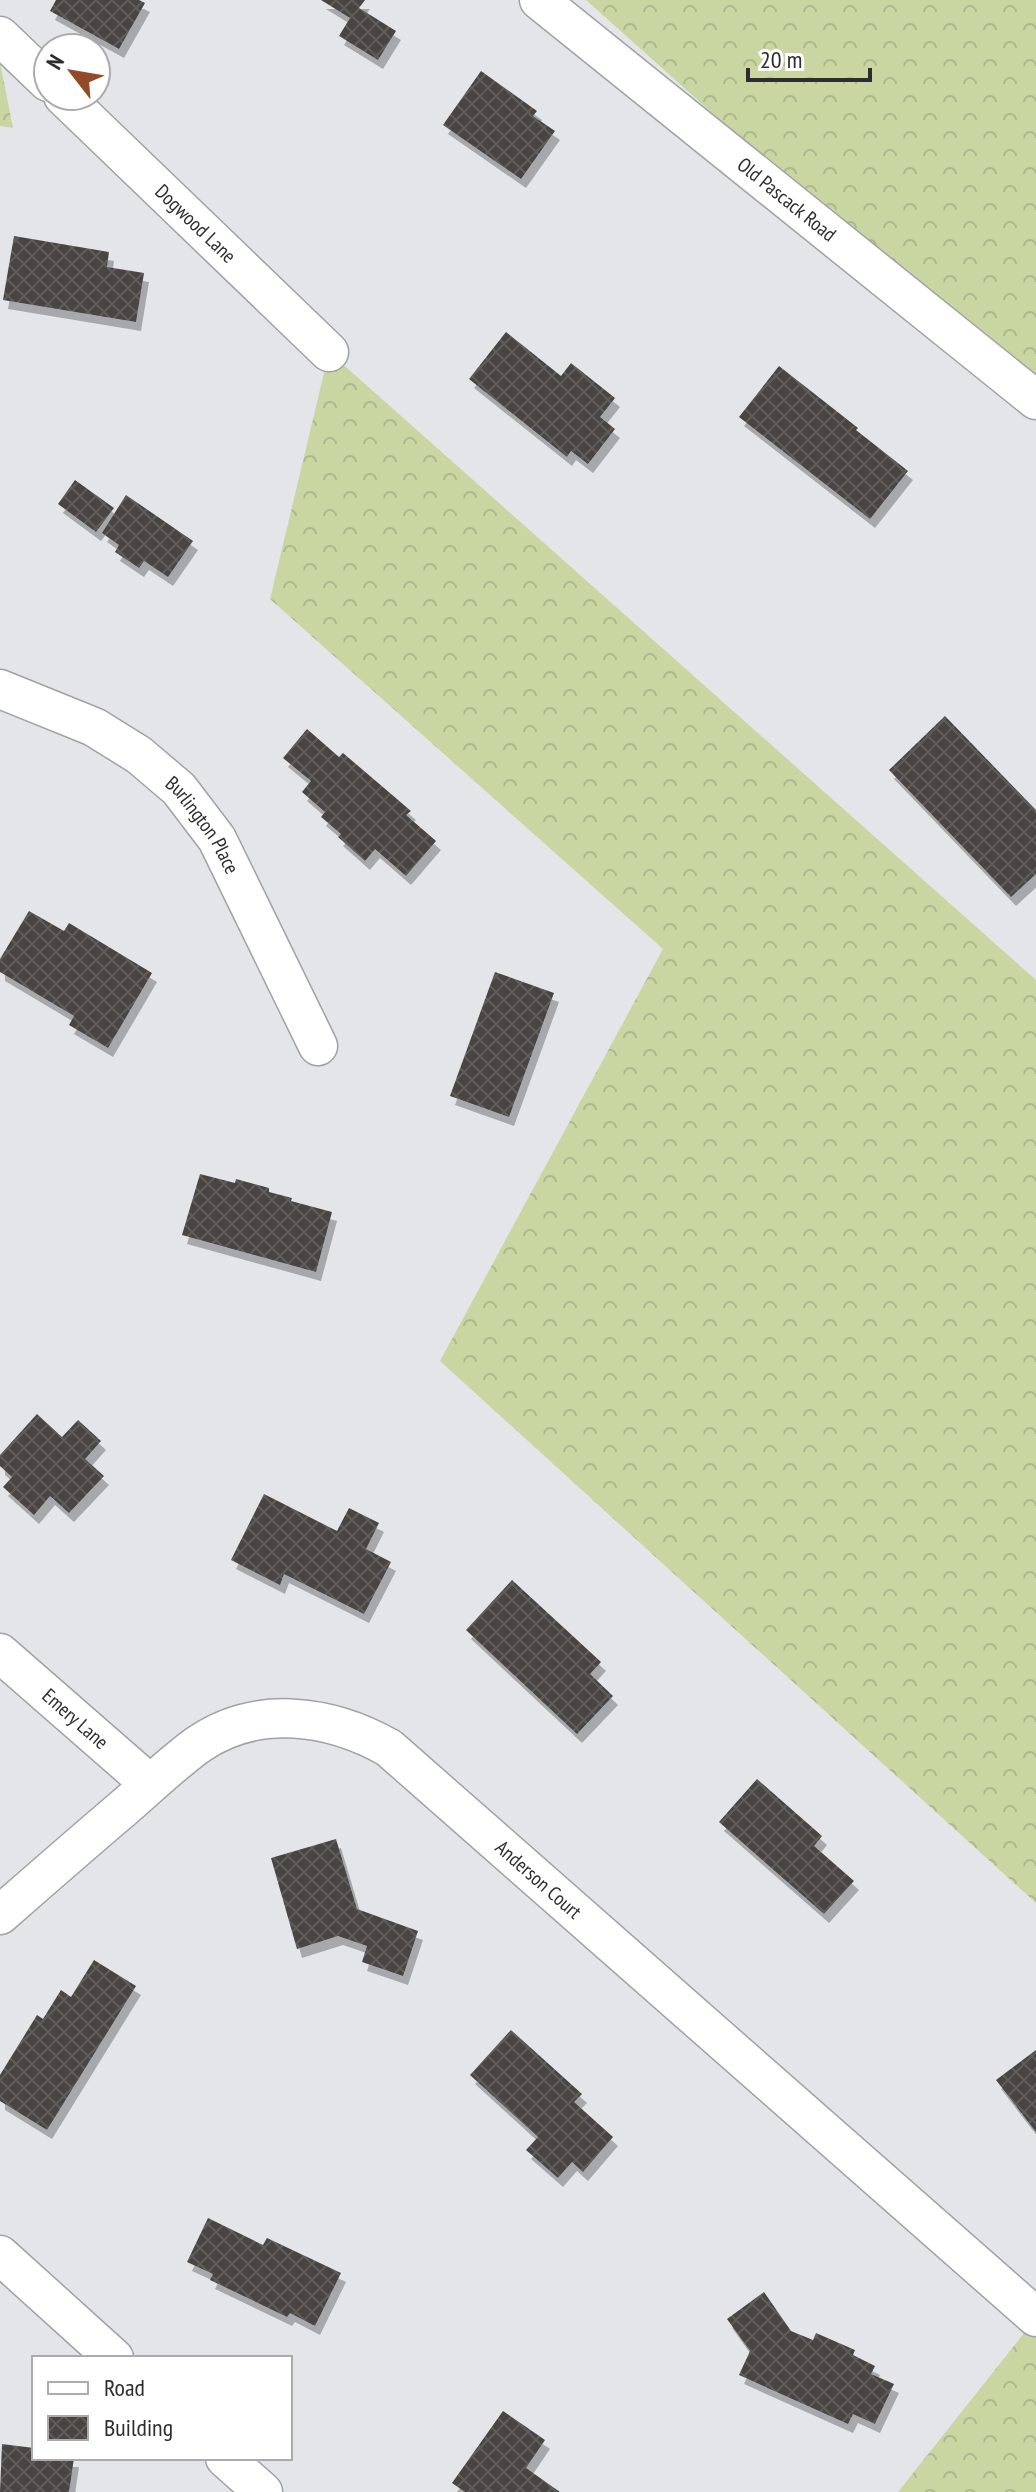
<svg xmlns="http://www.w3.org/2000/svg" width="1036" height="2492" viewBox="0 0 1036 2492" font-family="'PT Sans Narrow',sans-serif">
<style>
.forest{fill:url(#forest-crowns)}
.building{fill:url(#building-cross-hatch);filter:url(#shadow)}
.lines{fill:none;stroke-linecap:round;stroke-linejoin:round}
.street-casing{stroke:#a0a1a5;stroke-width:41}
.street{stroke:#fff;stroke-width:38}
.labels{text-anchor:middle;stroke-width:8;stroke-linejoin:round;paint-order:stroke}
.street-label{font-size:20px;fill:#2d2d2f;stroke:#fff}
</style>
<defs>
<pattern id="forest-crowns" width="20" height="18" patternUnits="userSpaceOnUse" patternTransform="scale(2)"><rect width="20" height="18" fill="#c9d6a2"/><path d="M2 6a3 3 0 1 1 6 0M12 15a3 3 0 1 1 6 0" fill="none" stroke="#adb88c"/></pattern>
<pattern id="building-cross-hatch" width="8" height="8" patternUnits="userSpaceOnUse" patternTransform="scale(2)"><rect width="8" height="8" fill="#484442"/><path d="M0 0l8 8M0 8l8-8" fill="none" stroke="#605d5b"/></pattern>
<filter id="shadow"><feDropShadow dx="5" dy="9" stdDeviation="0" flood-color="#0004"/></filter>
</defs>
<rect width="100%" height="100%" fill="#e4e5e9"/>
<path class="forest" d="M586 0H1036V403Z
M0 62 13 128 0 126Z
M329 352 1036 980V1903L440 1361 663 949 270 599Z
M1036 2318V2492H898Z"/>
<path class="building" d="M56 0H139L145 3 119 49 50 11Z
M321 0H365L359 8 396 31 378 60 339 36 350 18Z
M481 71 537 111 533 116 555 131 521 179 443 125Z
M14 236 109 252 107 267 144 273 136 322 3 300Z
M506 332 561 376 571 363 615 398 600 417 615 429 588 464 571 451 567 457 469 379Z
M779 366 858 428 856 430 908 471 870 519 739 417Z
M75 480 114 508 96 532 58 504Z
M126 495 193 541 168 577 144 561 139 568 115 552 119 545 102 533Z
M945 716 1036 810V874L1011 897 889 770Z
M307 729 339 757 343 753 411 811 406 815 436 841 406 876 375 849 365 861 338 837 341 834 321 817 325 812 302 792 311 781 283 758Z
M29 911 64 931 69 923 152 973 108 1048 69 1025 74 1016 0 972V959Z
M495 972 554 993 509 1117 450 1096Z
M200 1174 235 1183 236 1179 269 1188V1192L292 1198 291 1201 332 1212 316 1272 182 1235Z
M37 1414 62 1437 78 1420 101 1441 85 1459 104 1476 69 1513 50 1496 34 1515 3 1487 12 1477 0 1466V1455Z
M264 1494 337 1531 349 1508 379 1523 366 1549 391 1562 364 1614 284 1574 280 1585 231 1560Z
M512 1580 601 1662 590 1674 613 1696 577 1734 466 1630Z
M757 1779 822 1836 814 1846 854 1881 824 1914 719 1822Z
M336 1839 357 1909 418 1931 403 1976 362 1962 367 1946 338 1936 297 1949 271 1858Z
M94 1960 136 1986 47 2130 0 2101V2075L37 2015 43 2019 61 1990 71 1997Z
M511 2030 582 2094 574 2102 613 2137 583 2172 572 2162 558 2178 526 2150 538 2137 470 2075Z
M1036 2050V2132L996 2080Z
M208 2218 263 2245 267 2238 341 2273 315 2326 290 2313 287 2317 210 2280 213 2274 187 2262Z
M764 2292 791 2331 813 2340 816 2333 855 2350 853 2355 875 2366 871 2374 894 2384 875 2424 853 2414 848 2424 739 2375 750 2351 727 2319Z
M503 2411 545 2440 526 2468 560 2492H465L452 2483Z
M2 2444 34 2448V2458H74L69 2492H0Z"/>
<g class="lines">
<g class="street-casing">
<g id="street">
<path id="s1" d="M539 0 1036 400"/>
<path d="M0 36 48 82"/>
<path id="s2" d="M63 96 329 352"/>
<path id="s3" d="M0 689 94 727 139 755 179 789 217 839 318 1046"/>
<path id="s4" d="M0 1653 150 1784"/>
<path id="s5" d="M0 1915C40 1880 80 1845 120 1811 146 1789 171 1764 199 1744 258 1704 331 1715 389 1748L1036 2317"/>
<path d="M0 2255 114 2358"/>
<path d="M225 2458 263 2492"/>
</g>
</g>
<use href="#street" class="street"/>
</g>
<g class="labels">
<g class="street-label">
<text dy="7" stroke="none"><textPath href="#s1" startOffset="318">Old Pascack Road</textPath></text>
<text dy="7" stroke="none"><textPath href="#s2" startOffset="184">Dogwood Lane</textPath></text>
<text dy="7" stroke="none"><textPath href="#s3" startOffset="250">Burlington Place</textPath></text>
<text dy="7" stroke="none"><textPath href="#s4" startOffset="100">Emery Lane</textPath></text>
<text dy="7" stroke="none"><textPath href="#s5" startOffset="662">Anderson Court</textPath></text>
</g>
</g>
<rect x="32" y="2356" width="260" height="104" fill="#ffffff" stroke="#ababac" stroke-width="2"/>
<rect x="48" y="2382" width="40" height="12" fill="#ffffff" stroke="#ababac" stroke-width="2"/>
<text x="104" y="2396" font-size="24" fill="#2d2d2f">Road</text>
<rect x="48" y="2416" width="40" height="24" fill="url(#building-cross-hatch)" stroke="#ababac" stroke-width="2"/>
<text x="104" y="2436" font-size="24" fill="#2d2d2f">Building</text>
<g transform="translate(72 72) rotate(301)"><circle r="38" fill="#ffffff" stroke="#ababac" stroke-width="2"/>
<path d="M0-6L14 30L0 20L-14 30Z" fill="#924b26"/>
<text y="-12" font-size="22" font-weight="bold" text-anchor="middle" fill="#2d2d2f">N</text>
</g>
<path d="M748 68v12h122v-12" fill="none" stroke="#2d2d2f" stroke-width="4"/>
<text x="760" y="68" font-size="24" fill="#2d2d2f" stroke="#ffffff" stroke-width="6" paint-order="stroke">20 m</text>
</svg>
